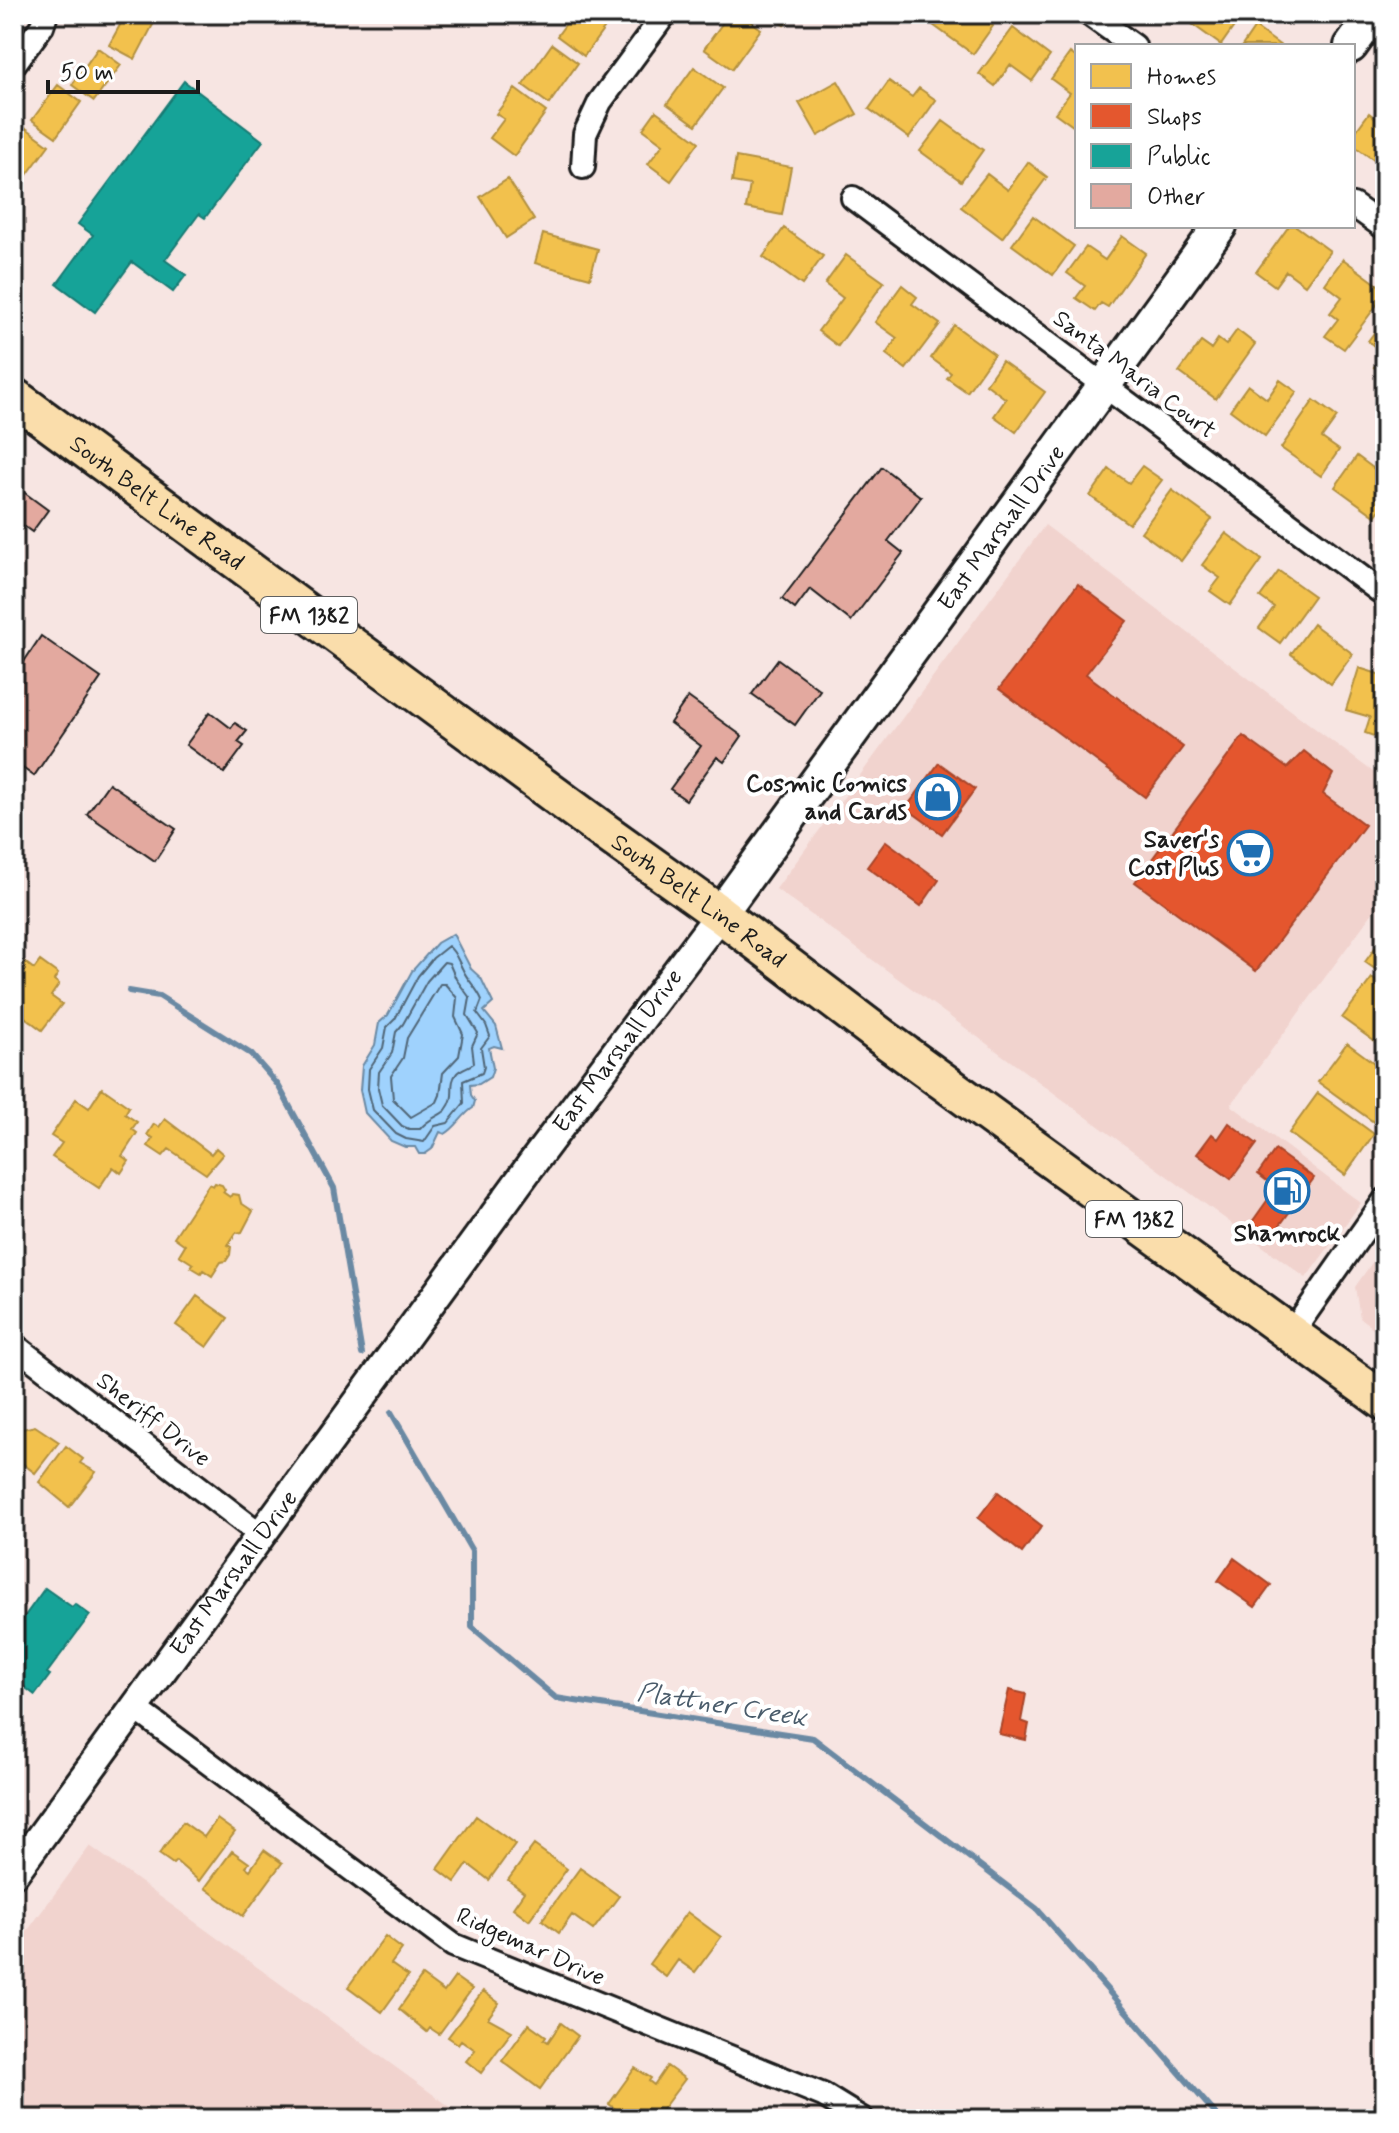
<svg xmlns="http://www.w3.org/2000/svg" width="1399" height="2133" viewBox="0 0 1399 2133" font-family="Mynerve,sans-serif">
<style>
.built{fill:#f1d3ce}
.water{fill:#9fd2fd;stroke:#6b89a3;stroke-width:2}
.homes{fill:#f2c14e;stroke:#b2903f;stroke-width:2}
.shops{fill:#e4572e;stroke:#a84529;stroke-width:2}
.public{fill:#17a398;stroke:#187a73;stroke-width:2}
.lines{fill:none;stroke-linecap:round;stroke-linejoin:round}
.shore{stroke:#506576;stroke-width:2}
.stream{stroke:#6b89a3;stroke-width:6}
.building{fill:#e3a99f;stroke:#1c1c1c;stroke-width:2}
.minor-casing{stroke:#1c1c1c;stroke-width:28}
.tertiary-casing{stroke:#1c1c1c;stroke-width:34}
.secondary-casing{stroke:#1c1c1c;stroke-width:38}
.primary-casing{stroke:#1c1c1c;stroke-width:42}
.minor{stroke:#fff;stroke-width:22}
.tertiary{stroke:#fff;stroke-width:28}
.secondary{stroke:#fff;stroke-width:32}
.primary{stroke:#faddab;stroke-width:36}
.labels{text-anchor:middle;stroke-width:8;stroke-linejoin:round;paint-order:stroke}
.shield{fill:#fff;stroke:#606060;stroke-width:2}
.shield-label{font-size:22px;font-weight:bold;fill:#1c1c1c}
.street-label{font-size:24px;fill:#1c1c1c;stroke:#fff}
.poi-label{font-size:24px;font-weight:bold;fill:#1c1c1c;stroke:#fff;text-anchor:end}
.water-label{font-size:26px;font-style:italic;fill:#4a5c6b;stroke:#fff}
</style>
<rect width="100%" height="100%" fill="#f7e5e2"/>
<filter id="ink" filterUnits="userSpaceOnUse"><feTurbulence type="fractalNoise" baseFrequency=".0125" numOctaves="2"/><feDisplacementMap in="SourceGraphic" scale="16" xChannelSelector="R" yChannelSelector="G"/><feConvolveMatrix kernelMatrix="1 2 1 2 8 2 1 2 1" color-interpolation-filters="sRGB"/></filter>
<g filter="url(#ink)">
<path class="built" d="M1045 525 1385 781V896L1231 1105 1361 1203 1306 1278 776 889Z
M1385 1244V1337L1360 1318 1355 1287Z
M90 1846 467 2119H14V1949Z"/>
<path class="water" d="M453 934 471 969 481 978 493 1003 484 1011 496 1026 502 1048 494 1046 489 1048 493 1068 490 1077 479 1084 470 1085 471 1095 475 1101 473 1108C462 1115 457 1127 445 1134L440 1132 432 1149 425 1154H419L415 1147H405L391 1141 365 1113 360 1090 362 1066 375 1045 379 1023 388 1015 412 971 437 943Z"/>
<path class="homes" d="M126 14H145L156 19 135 59 109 45Z
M573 14H615L584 56 557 36Z
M729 14H741L761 29 732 69 704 49Z
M769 14H792L784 25Z
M941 14H976L993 26 973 54 933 25Z
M1182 14H1234L1240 18 1221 45 1181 16Z
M1255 27 1281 46H1242Z
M1013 28 1050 56 1032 81 1010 65 995 86 979 74Z
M552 44 578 63 549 104 523 85Z
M98 48 121 65 94 101 72 85Z
M1070 53 1077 58V129L1055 113 1070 93 1051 79Z
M694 67 723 88 696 125 667 104Z
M838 81 857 114 818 136 799 103Z
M889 81 912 97 919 88 936 100 909 138 869 109Z
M58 85 81 102 56 137 32 120Z
M515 89 546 112 514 156 490 138 504 119 496 114Z
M656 111 699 142 671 181 648 164 663 144 643 129Z
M1369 113 1385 125V168L1353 145V135Z
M943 121 983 150 961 181 920 151Z
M26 128 49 145 21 183 14 179V145Z
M736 157 791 167 782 215 746 208 750 185 732 182Z
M1028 162 1047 177 1002 238 961 207 987 174 1008 190Z
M508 179 534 220 506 238 480 197Z
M14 190 24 197 14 212Z
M1033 216 1074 246 1053 275 1012 245Z
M1289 226H1296L1330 251 1305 285 1286 271 1275 286 1256 272Z
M784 228 823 256 802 285 763 257Z
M543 234 598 249 590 278 535 263Z
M1122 236 1146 253 1108 307 1101 303 1095 311 1076 298 1085 286 1067 273 1086 247 1105 260Z
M846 255 884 282 838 346 818 331 843 298 825 284Z
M1343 259 1385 290V294L1344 349 1325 336 1338 319 1330 313 1342 297 1325 284Z
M902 285 917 297 912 304 940 324 906 369 886 354 897 338 875 322Z
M1385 318V375L1374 367 1384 354 1368 341Z
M954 325 994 354 967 392 947 378 951 373 931 358Z
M1237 330 1255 344 1216 399 1179 372 1201 342 1211 349 1218 339 1226 345Z
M1002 361 1045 392 1016 432 994 416 1006 399 986 384Z
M1280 380 1297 392 1265 436 1230 410 1248 385 1267 399Z
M1314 400 1337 417 1322 438 1339 450 1321 476 1281 448Z
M1357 456 1385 477V503L1375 516 1335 487Z
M1142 466 1162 480 1129 524 1090 496 1109 469 1129 483Z
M1172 490 1212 519 1181 561 1141 532Z
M1226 533 1262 560 1230 605 1210 591 1220 578 1202 565Z
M1279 571 1314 596 1280 643 1259 628 1274 607 1260 597Z
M1313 624 1353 654 1331 684 1291 654Z
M1359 668 1385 676V740L1365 733 1370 717 1346 710Z
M1385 934V976L1365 962Z
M14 954 34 969 40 961 58 974 54 980 59 984 51 996 62 1004 42 1030 14 1009Z
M1372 978 1385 988V1049L1342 1018Z
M1347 1043 1385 1071V1109L1375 1123 1318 1082Z
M102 1088 129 1107 125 1114 137 1122 132 1129 137 1133 122 1156 129 1161 121 1173 113 1167 99 1188 52 1157 62 1143 51 1136 76 1099 89 1108Z
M1318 1093 1374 1134 1345 1175 1289 1133Z
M165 1119 211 1154 216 1148 223 1154 206 1174 169 1149 163 1156 148 1146 153 1138 147 1135 154 1124 159 1127Z
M215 1183 222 1185 225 1190 223 1192 230 1197 232 1194 239 1195 241 1203 253 1211 242 1232 236 1233 228 1245 231 1247 230 1255 226 1261 221 1262 212 1276 203 1270 201 1273 191 1267 193 1264 179 1255 185 1245 174 1237 209 1184 213 1186Z
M197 1296 228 1318 207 1347 176 1325Z
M35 1426 59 1442 35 1473 18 1460 14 1465V1431Z
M66 1446 83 1459 80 1463 96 1472 69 1507 39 1482Z
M476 1816 515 1844 489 1880 468 1864 455 1882 438 1869Z
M217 1819 235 1832 199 1881 176 1861 173 1864 159 1854 183 1822 204 1837Z
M534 1845 567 1869 529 1920 513 1908 524 1892 508 1880Z
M264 1850 282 1863 243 1916 205 1888 232 1851 249 1863 246 1867 250 1870Z
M580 1868 619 1896 593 1930 572 1915 559 1933 542 1920Z
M687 1912 721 1937 695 1972 678 1960 666 1977 649 1964Z
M385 1936 402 1949 391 1964 408 1976 382 2012 348 1987Z
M422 1976 444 1992 455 1977 472 1989 439 2034 430 2028 427 2032 399 2009Z
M483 1991 499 2003 488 2018 512 2031 481 2073 466 2061 475 2050 461 2040 458 2044 448 2037Z
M561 2023 578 2036 540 2089 502 2061 529 2024 546 2036 544 2039 548 2042Z
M667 2066 685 2079 655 2119H629L609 2104 635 2068 651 2078 649 2081 654 2085Z"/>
<path class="shops" d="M1078 584 1127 621 1086 674 1183 747 1145 797 999 689Z
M1243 736 1287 768 1304 751 1333 774 1323 794 1365 825 1256 971 1135 882Z
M939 763 975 789 942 834 906 808Z
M886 841 939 880 921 906 867 867Z
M1229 1123 1257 1144 1231 1179 1197 1154 1212 1134 1218 1139Z
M1275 1150 1314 1178 1272 1236 1252 1222 1276 1188 1258 1174Z
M998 1492 1042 1526 1022 1553 978 1518Z
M1234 1558 1271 1585 1255 1607 1218 1581Z
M1009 1690 1026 1694 1021 1721 1029 1724 1026 1740 999 1734Z"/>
<path class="public" d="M184 81 263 141 205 218 199 214 165 260 186 275 173 292 132 262 95 312 57 284 93 235 78 224Z
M45 1588 72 1607 75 1604 90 1615 47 1673 50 1675 35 1695 14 1679V1631Z"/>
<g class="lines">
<path class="shore" d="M448 946C456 952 458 961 463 970 468 981 477 988 482 1000L477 1013 486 1025 490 1036 481 1048 484 1067 482 1073 463 1081 464 1103 448 1123 435 1126 424 1142 406 1139 396 1134 373 1110 368 1089 369 1069 383 1048 387 1027 395 1019 418 976 433 958Z
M444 962 449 963 456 979 470 998 467 1015 478 1033 472 1046 474 1063C469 1067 462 1068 457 1073 447 1085 458 1095 446 1110 440 1116 429 1118 420 1129H409L402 1126 382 1105 378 1088 379 1072 392 1053 396 1032 403 1024 427 981Z
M440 984H445L457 998 455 1017 463 1034 459 1056 443 1073 440 1095 437 1102 411 1117 393 1099 391 1076 403 1058 407 1038Z"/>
<path class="stream" d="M129 991 159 996 251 1054 278 1085 334 1188 362 1354
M391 1412 472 1551V1627L556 1698 813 1738 1037 1909 1220 2119"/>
</g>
<path class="building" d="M882 467 921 497 888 541 903 553 851 621 810 589 795 609 782 599Z
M14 485 48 510 32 532 14 519Z
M41 636 101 678 34 776 14 762V670L17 672Z
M778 659 820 690 795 725 752 694Z
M688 697 742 736 724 762 717 757 686 800 670 789 701 746 670 723Z
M210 712 231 728 235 723 247 731 238 742 244 746 224 773 186 745Z
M109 783 176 829 155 861 87 814Z"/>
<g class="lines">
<g class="minor-casing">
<path id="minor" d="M1089 14 1134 46
M14 64 42 26 46 14
M583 167 585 134 600 102 665 14
M853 198 1385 595
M1353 205 1385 228
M1291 1334 1385 1200
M14 1345 261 1535
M135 1708 453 1945 823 2095 862 2119"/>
</g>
<g class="tertiary-casing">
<g id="tertiary">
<path id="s1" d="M14 1873 534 1161 720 914"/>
</g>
</g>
<g class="secondary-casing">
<g id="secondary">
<path d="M1351 46 1374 14"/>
<path id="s2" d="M720 914 1220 226"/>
</g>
</g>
<g class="primary-casing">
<g id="primary">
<path id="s3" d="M14 397 605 832 720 914 882 1037 1385 1402"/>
</g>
</g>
<use href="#minor" class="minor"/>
<use href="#tertiary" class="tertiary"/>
<use href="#secondary" class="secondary"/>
<use href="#primary" class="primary"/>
</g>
</g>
<defs>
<g id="shop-ring" transform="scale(2.3)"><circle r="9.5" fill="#fff" stroke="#1f6fb2" stroke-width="1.5"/><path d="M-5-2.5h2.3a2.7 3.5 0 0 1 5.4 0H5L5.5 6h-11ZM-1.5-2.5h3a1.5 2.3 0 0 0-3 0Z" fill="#1f6fb2"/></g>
<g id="supermarket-ring" transform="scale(2.3)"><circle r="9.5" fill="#fff" stroke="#1f6fb2" stroke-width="1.5"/><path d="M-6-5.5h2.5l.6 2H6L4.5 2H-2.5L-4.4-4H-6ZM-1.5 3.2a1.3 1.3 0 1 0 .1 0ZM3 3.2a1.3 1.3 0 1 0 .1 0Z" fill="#1f6fb2"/></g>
<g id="fuel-ring" transform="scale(2.3)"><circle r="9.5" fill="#fff" stroke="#1f6fb2" stroke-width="1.5"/><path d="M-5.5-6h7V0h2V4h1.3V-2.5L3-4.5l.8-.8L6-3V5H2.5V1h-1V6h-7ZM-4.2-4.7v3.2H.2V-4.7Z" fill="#1f6fb2"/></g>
</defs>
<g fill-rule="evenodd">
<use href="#shop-ring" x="938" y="797"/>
<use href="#supermarket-ring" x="1250" y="853"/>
<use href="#fuel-ring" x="1287" y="1191"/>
</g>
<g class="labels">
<g class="shield">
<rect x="261" y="597" width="96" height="36" rx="6"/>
<rect x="1086" y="1201" width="96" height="36" rx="6"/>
</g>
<g class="shield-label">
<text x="309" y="623">FM 1382</text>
<text x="1134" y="1227">FM 1382</text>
</g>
<g class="street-label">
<text transform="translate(1135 374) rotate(37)" y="8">Santa Maria Court</text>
<text dy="8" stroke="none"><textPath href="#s3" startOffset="178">South Belt Line Road</textPath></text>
<text dy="8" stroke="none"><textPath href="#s2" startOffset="478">East Marshall Drive</textPath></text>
<text dy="8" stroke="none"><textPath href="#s3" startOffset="850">South Belt Line Road</textPath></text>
<text dy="8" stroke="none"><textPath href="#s1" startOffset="1020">East Marshall Drive</textPath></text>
<text transform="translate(154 1419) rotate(38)" y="8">Sheriff Drive</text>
<text dy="8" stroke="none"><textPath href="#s1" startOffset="372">East Marshall Drive</textPath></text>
<text transform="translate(531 1946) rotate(24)" y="8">Ridgemar Drive</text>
</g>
<g class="poi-label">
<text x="907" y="791">Cosmic Comics<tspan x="907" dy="28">and Cards</tspan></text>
<text x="1219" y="847">Saver's<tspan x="1219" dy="28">Cost Plus</tspan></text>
<text x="1287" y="1241" text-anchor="middle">Shamrock</text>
</g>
<g class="water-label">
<text transform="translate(722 1704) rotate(9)" y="9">Plattner Creek</text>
</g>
</g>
<rect width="1399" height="2133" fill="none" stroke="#fff" stroke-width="48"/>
<rect x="24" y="24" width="1351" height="2085" fill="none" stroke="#1c1c1c" stroke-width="3" filter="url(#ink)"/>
<rect x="1075" y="44" width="280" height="184" fill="#ffffff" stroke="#a4a4a4" stroke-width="2"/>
<rect x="1091" y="64" width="40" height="24" fill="#f2c14e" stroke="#a4a4a4" stroke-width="2"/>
<text x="1147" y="84" font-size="24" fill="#1c1c1c">Homes</text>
<rect x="1091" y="104" width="40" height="24" fill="#e4572e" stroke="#a4a4a4" stroke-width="2"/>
<text x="1147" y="124" font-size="24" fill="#1c1c1c">Shops</text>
<rect x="1091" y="144" width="40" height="24" fill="#17a398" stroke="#a4a4a4" stroke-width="2"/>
<text x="1147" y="164" font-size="24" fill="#1c1c1c">Public</text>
<rect x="1091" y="184" width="40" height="24" fill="#e3a99f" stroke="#a4a4a4" stroke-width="2"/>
<text x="1147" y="204" font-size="24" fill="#1c1c1c">Other</text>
<path d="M48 80v12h150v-12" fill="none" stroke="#1c1c1c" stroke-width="4"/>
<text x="60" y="80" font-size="24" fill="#1c1c1c" stroke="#ffffff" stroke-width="6" paint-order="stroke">50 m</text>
</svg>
